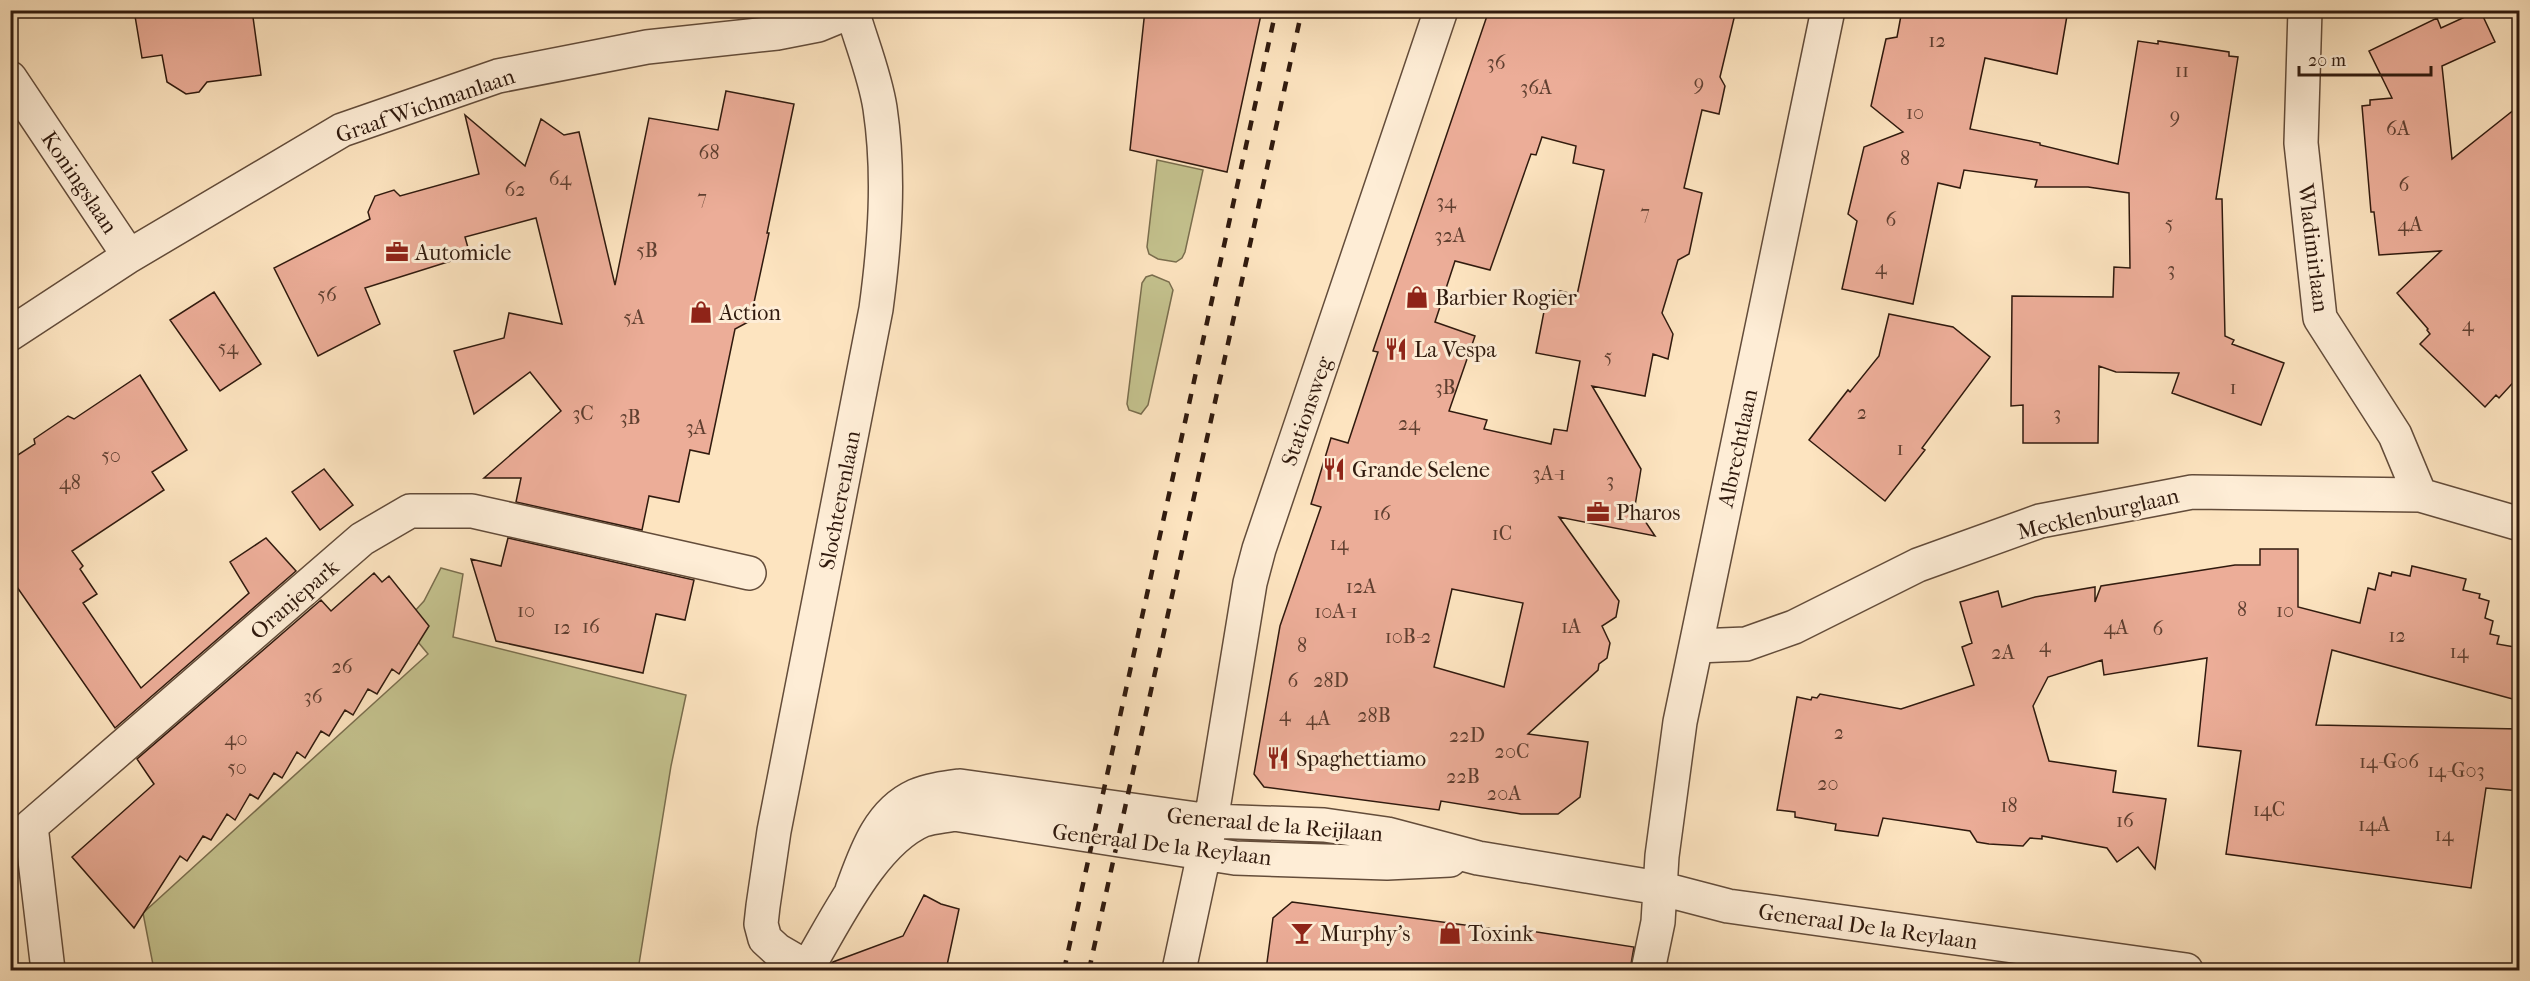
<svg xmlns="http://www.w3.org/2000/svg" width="2530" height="981" viewBox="0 0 2530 981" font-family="'IM FELL French Canon',serif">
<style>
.grass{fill:#c4c28e;stroke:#7a6e4e;stroke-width:1.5}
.building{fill:#ecad98;stroke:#301a0e;stroke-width:1.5;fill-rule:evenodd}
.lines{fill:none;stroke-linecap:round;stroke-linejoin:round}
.minor-casing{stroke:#634c3a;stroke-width:36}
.minor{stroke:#feedd6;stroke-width:33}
.rail{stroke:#301a0e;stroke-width:4.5;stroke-dasharray:10 10;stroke-linecap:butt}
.labels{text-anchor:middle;stroke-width:6;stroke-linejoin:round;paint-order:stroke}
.number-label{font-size:20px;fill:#5f3f30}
.street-label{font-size:22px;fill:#301a0e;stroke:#feedd6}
.poi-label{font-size:22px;fill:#301a0e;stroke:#feedd6;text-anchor:start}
</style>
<rect width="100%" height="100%" fill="#fde4c0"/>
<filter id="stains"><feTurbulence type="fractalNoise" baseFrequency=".00333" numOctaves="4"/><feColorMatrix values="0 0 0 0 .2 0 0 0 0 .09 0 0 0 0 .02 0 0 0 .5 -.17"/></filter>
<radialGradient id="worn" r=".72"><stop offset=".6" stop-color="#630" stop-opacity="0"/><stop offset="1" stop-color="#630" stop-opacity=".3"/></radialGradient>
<path class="grass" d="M1157 160 1203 170 1185 252 1182 258 1176 262 1158 259 1149 254 1147 247Z
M1152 275 1169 282 1173 290 1148 405 1141 414 1129 410 1127 404 1142 283 1146 277Z
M441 568 463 574 453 637 686 695 671 766 638 970H154L143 913 428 654 403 624 424 601Z"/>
<path class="building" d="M134 10H252L261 75 207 82 199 92 186 94 167 82 162 55 142 58Z
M1145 10H1262L1227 172 1130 150Z
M1489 10H1736L1720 77 1725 86 1719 114 1702 110 1684 188 1702 193 1689 254 1678 260 1662 313 1673 334 1668 359 1653 354 1645 396 1592 386 1641 469 1635 506 1655 536 1559 517 1619 601 1616 617 1602 626 1610 643 1607 658 1599 664 1598 670 1528 734 1588 742 1580 797 1558 814H1521L1441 801 1439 810 1264 787 1254 774 1280 626 1321 507 1311 504 1331 438 1348 443 1378 352 1373 351ZM1542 137 1576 146 1573 163 1604 170 1577 295 1560 291 1558 303 1546 301 1536 353 1580 361 1567 431 1554 429 1551 444 1484 429 1487 420 1449 411 1475 336 1435 322 1455 261 1490 270 1531 154 1536 155ZM1452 589 1523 603 1504 687 1434 667Z
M1902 10H2068L2057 74 1985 58 1970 129 2040 143V145L2118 164 2138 41 2158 44V41L2229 52V56L2238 57 2216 199H2222L2225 336 2234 340 2232 344 2284 363 2261 425 2172 393 2179 373 2116 372 2099 366 2098 443H2023V405L2011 406 2012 296 2113 297 2114 267 2130 268 2129 193 2088 187H2035L2037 180 1964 170 1960 188 1938 183 1913 304 1842 289 1857 221 1848 214 1864 147 1903 132 1871 106 1886 39 1897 37Z
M2480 10 2495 42 2442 66 2452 159 2520 105V375L2499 398 2496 395 2485 407 2420 344 2430 334 2427 330 2428 329 2397 293 2441 251 2379 255 2374 212H2371L2362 106 2370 105V100L2392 98 2369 51 2437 18 2441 28Z
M726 91 794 104 767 233H769L750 321 735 329 709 454 690 450 679 502 649 496 642 530 516 502 521 478H484L561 411 530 372 474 414 454 351 504 338 509 313 562 324 536 218 465 237 470 255 365 288 380 324 318 356 274 268 370 219 368 212 375 196 394 190 400 196 479 174 465 115 525 166 541 119 564 135 579 132 615 285 649 118 718 130Z
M214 292 261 364 220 391 170 320Z
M1889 314 1953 327 1990 357 1922 448 1925 450 1885 501 1809 440 1848 390 1850 392 1879 356Z
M140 375 187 450 152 472 164 490 72 551 83 566 80 569 97 594 83 603 141 688 249 593 230 562 266 538 296 571 115 728 10 577V460L35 444 34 439 68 416 74 419Z
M324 469 353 505 320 530 292 492Z
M508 538 694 580 685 620 656 614 643 673 496 641 471 559 501 566Z
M2260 549H2298V607L2360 623 2368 588 2375 590 2379 573 2391 576 2392 572 2410 576 2412 566 2466 579 2463 590 2480 594 2479 598 2489 601 2485 618 2493 621 2490 634 2499 636 2497 644 2520 648V701L2332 650 2316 725 2520 729V791L2486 788 2471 888 2226 854 2241 751 2198 746 2207 658 2104 675 2102 660 2048 677 2033 706 2049 761 2116 771 2113 792 2166 799 2155 869 2138 847 2117 862 2107 848 2042 836V839L2030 838 2023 846 1989 844 1977 842 1970 831 1883 818 1878 836 1835 830 1836 824 1795 817V812L1777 810 1797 697 1811 700 1812 697 1817 698 1820 694 1901 709 1974 685 1962 647 1972 643 1960 602 1998 591 2002 607 2035 597 2095 587V602L2101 586 2235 565H2260Z
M374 573 382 582 389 576 429 626 399 674 392 669 377 694 368 689 353 715 345 710 329 736 321 731 305 758 297 752 282 778 274 773 258 799 250 794 235 820 227 814 211 840 203 836 187 861 180 856 134 928 72 857 154 784 137 759 321 600 331 611Z
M924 895 941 904 959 909 946 970H827L833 962 903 936Z
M1292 902 1517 932 1518 929 1634 947 1630 970H1266L1273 918Z"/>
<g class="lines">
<g class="minor-casing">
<path id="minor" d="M2305 10 2301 143 2320 318 2395 435 2420 495
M10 78 129 256
M10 334 129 256 342 130 498 76 647 47 777 33 818 25 852 11
M1696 646 1746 644 1794 627 1918 565 2040 521 2192 492 2420 495 2520 524
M852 890C865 855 878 813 915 796 929 790 945 788 960 786L1211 821 1324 825 1387 834 1478 858 1659 888 1728 906 2186 970
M808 968 777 950 765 939 761 924 763 906 774 831 876 309C885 242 890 175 880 108 875 75 861 42 852 10
M48 970 31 826 362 539 410 511H472L749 573
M806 970C834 925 871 842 923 820 932 817 944 816 954 814L1235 858 1387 863 1450 860
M1179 970 1211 821 1250 583 1259 549 1441 10
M1648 970 1658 922 1662 856 1680 722 1828 10"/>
</g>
<use href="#minor" class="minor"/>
<path class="rail" d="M1064 970 1276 10
M1089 970 1302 10"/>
</g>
<defs>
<g id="office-bare" transform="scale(1.8)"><path d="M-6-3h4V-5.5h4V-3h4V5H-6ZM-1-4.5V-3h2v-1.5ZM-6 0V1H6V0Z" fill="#8f2418" stroke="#feedd6" stroke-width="2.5" paint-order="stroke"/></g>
<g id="shop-bare" transform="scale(1.8)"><path d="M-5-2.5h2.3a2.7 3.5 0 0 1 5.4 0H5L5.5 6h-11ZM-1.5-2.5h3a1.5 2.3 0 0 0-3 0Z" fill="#8f2418" stroke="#feedd6" stroke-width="2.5" paint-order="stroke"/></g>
<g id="restaurant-bare" transform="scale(1.8)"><path d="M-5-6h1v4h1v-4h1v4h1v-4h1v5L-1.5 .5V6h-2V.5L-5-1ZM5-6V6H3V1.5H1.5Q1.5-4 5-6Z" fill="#8f2418" stroke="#feedd6" stroke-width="2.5" paint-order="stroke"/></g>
<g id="bar-bare" transform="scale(1.8)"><path d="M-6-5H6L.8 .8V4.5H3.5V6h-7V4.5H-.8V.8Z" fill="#8f2418" stroke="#feedd6" stroke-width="2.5" paint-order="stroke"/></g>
</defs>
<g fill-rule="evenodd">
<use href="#office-bare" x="397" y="252"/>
<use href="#shop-bare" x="1417" y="297"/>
<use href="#shop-bare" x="701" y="312"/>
<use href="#restaurant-bare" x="1396" y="349"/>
<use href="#restaurant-bare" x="1334" y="469"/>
<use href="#office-bare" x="1598" y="512"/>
<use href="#restaurant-bare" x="1278" y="758"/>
<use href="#bar-bare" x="1302" y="933"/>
<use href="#shop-bare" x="1450" y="933"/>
</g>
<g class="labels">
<g class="number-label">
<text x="1937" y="47">12</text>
<text x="1496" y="69">36</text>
<text x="2182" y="77">11</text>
<text x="1699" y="90">9</text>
<text x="1536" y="94">36A</text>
<text x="1915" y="119">10</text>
<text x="2175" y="123">9</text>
<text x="2398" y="135">6A</text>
<text x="709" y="159">68</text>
<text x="1905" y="165">8</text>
<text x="560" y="185">64</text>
<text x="2404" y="191">6</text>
<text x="515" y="196">62</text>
<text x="702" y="204">7</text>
<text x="1446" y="208">34</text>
<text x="1645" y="219">7</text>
<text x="1891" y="226">6</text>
<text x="2169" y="230">5</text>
<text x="2410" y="231">4A</text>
<text x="1450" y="242">32A</text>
<text x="647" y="257">5B</text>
<text x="1881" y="274">4</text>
<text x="2171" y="276">3</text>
<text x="327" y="301">56</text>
<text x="634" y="324">5A</text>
<text x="2468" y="331">4</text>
<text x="228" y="354">54</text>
<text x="1608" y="363">5</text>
<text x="1445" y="394">3B</text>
<text x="2233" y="394">1</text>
<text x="1862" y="419">2</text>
<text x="583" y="420">3C</text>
<text x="2057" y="420">3</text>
<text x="630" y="424">3B</text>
<text x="1409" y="430">24</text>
<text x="696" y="434">3A</text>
<text x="1900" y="455">1</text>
<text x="111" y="462">50</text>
<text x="1549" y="480">3A-1</text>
<text x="1610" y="487">3</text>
<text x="70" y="489">48</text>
<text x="1382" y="520">16</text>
<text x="1502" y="540">1C</text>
<text x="1339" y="550">14</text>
<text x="1361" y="593">12A</text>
<text x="2242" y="616">8</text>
<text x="526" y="617">10</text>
<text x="2285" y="617">10</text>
<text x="1336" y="618">10A-1</text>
<text x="591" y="633">16</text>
<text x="1571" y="633">1A</text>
<text x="562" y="634">12</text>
<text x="2116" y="634">4A</text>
<text x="2158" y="635">6</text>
<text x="2397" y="642">12</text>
<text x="1408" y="643">10B-2</text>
<text x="1302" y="652">8</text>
<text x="2045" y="652">4</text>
<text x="2459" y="658">14</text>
<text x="2003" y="659">2A</text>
<text x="342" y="673">26</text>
<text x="1293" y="687">6</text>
<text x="1331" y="687">28D</text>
<text x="313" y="703">36</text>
<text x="1285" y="721">4</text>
<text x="1374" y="722">28B</text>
<text x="1318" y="725">4A</text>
<text x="1839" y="739">2</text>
<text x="1467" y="742">22D</text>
<text x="236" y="745">40</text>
<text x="1512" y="758">20C</text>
<text x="2389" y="768">14-G06</text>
<text x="237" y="774">50</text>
<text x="2456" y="777">14-G03</text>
<text x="1463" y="783">22B</text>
<text x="1828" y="790">20</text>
<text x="1504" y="800">20A</text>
<text x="2009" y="812">18</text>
<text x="2269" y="816">14C</text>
<text x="2125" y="827">16</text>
<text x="2374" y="831">14A</text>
<text x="2444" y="841">14</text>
</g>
<g class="street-label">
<text transform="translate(425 105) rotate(-19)" y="8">Graaf Wichmanlaan</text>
<text transform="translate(80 182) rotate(56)" y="8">Koningslaan</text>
<text transform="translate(2314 248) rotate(83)" y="8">Wladimirlaan</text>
<text transform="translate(1306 411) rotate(-71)" y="8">Stationsweg</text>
<text transform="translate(1737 448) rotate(-78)" y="8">Albrechtlaan</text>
<text transform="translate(839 500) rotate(-79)" y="8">Slochterenlaan</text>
<text transform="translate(2098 513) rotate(-13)" y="8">Mecklenburglaan</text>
<text transform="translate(294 599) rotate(-41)" y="8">Oranjepark</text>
<text transform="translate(1275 824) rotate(5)" y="8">Generaal de la Reijlaan</text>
<text transform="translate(1162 844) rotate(7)" y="8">Generaal De la Reylaan</text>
<text transform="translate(1868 926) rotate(8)" y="8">Generaal De la Reylaan</text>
</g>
<g class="poi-label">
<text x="415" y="260">Automicle</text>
<text x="1435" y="305">Barbier Rogier</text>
<text x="719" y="320">Action</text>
<text x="1414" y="357">La Vespa</text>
<text x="1352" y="477">Grande Selene</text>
<text x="1616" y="520">Pharos</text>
<text x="1296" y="766">Spaghettiamo</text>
<text x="1320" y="941">Murphy's</text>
<text x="1468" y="941">Toxink</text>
</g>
</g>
<rect width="2530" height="981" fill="none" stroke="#fde4c0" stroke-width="36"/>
<rect x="12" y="12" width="2506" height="957" fill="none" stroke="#301a0e" stroke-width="3"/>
<rect x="18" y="18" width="2494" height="945" fill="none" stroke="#301a0e" stroke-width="1.5"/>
<path d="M2299 66v9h132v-9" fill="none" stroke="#301a0e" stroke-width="3"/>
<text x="2308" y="66" font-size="18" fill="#301a0e" stroke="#feedd6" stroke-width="4.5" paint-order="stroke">20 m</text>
<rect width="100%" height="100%" filter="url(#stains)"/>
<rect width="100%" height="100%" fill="url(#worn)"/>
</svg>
